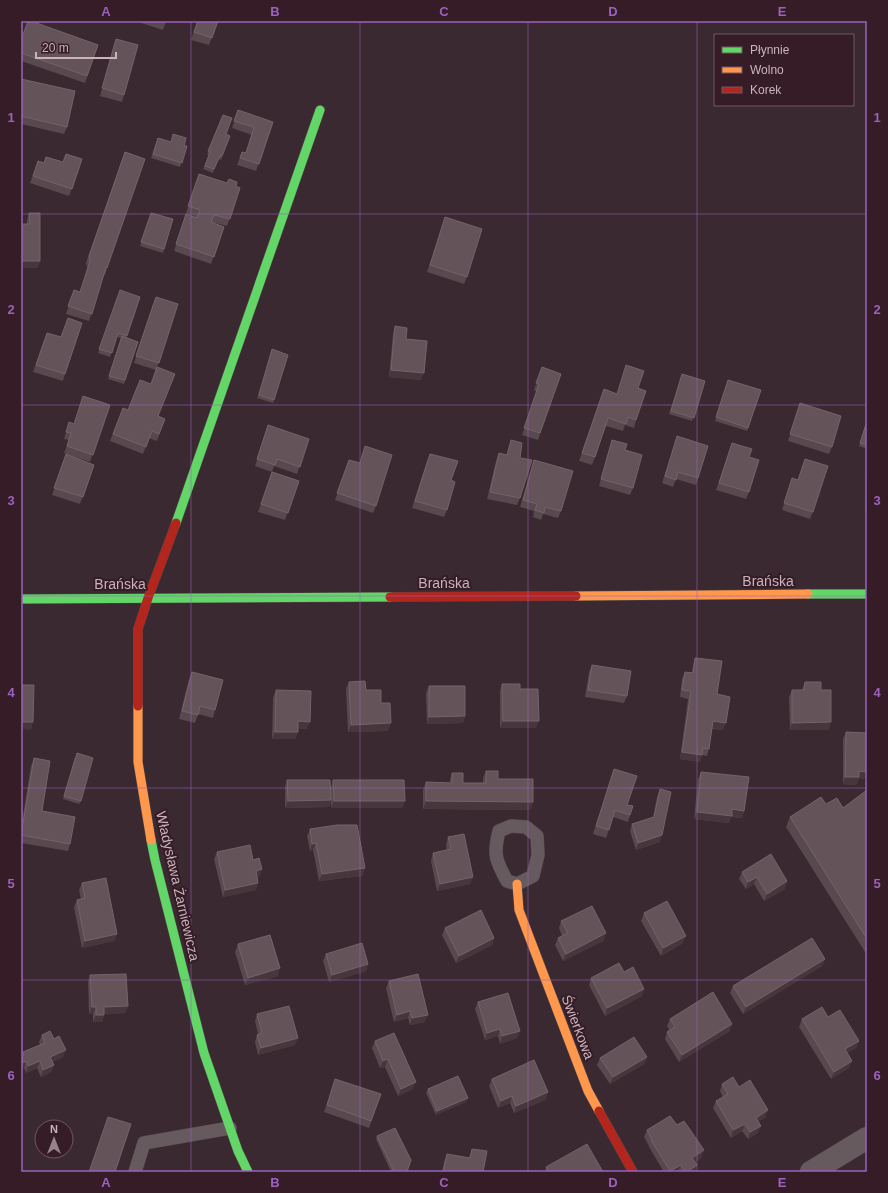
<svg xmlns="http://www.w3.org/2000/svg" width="888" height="1193" viewBox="0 0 888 1193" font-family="Arial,sans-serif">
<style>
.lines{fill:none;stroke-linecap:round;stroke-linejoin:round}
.lane-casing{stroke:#52464a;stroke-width:14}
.street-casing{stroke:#52464a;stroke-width:23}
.fast-casing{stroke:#52464a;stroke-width:10}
.slow-casing{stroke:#52464a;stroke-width:10}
.jam-casing{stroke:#52464a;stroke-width:10}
.lane{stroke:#675a5f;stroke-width:13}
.street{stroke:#675a5f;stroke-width:22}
.fast{stroke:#63d668;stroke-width:9}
.slow{stroke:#ff974d;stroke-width:9}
.jam{stroke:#b3261e;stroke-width:9}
.wall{fill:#58494e}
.shaded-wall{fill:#47373d}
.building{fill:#64545a;stroke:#746369}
.grid{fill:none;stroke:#9b62be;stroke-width:1;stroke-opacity:0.55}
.labels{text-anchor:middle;stroke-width:4;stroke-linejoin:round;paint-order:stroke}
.street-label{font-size:14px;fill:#cab3bc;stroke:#351c26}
.neatline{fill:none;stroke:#9b62be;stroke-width:1.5}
.grid-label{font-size:13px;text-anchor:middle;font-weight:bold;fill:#9b62be}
</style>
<rect width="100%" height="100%" fill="#3a2930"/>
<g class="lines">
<g class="lane-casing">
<path id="lane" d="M511 826 526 827 537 836 538 855 533 876 517 884 507 881C496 861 493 855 499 831Z
M135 1172 144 1143 230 1128"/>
</g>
<g class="street-casing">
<path id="street" d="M811 1172 867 1138"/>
</g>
<g class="fast-casing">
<path id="fast" d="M176 523 320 110
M808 594H867
M21 599 390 597
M151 840 155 860 204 1053 238 1151 248 1172"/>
</g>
<g class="slow-casing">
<path id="slow" d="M576 596 808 594
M138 706V762L151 840
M517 884 519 910 588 1091 599 1111"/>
</g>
<g class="jam-casing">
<path id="jam" d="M390 597 576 596
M138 706V629L148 598 176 523
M599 1111 633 1172"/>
</g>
<use href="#lane" class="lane"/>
<use href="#street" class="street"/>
<use href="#fast" class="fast"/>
<use href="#slow" class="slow"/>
<use href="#jam" class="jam"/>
</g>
<path class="wall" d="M135 21H166L163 30Z
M197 21H218L209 45 191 40Z
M116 39 124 95 122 102 100 96Z
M21 40 98 45 85 83 21 61Z
M21 79 67 127 64 134 21 124Z
M238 110 273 122 256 171 237 165 242 152 245 153 252 135 232 128Z
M223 115 226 134 230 136 221 160 218 159 213 173 203 169 209 155H207Z
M158 138 187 146 180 167 151 158Z
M125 152 107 268 105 275H104L89 321 66 314 74 290 80 292 88 269 86 263Z
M82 159 69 196 30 183 38 161 44 163 63 162Z
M199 174 240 188 227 226 211 222 224 227 211 264 174 251 186 214 197 217 186 213Z
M29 213 40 261 37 268H21L27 224V220Z
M151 213 173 219 163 253 140 246Z
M443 224 467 277 464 284 427 272Z
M120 290 140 297 126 337 138 342 124 384 108 379 121 338 117 337 110 357 98 353Z
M153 304H178L157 367 158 416 165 419 157 441 149 438 143 454 110 441 123 408 128 410 151 384 156 370 134 363Z
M395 326 421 380 389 377 393 334Z
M47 333 65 374 63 381 33 372Z
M272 349 288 355 273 403 257 398Z
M542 367 561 374 538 440 522 435 537 392 534 390Z
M682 374 705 381 692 421 669 414Z
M728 380 761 390 747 431 715 421Z
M638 388 636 420 634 428 625 425 623 431 606 426 592 465 579 461 604 389 616 394Z
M110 405 90 462 64 453 69 440 64 439 69 422 74 424Z
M798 410 832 447 829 454 788 441Z
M867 420V449L859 446Z
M266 433 309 439 297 474 274 466 272 472 255 466Z
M677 436 698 478 696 485 676 479 673 487 662 483Z
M511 440 520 458V498L517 505 487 499 496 461 499 453 507 455Z
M612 440 625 450 633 488 630 495 599 486Z
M732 443 749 457V492L746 499 716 490Z
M66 454 94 465 80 504 52 495Z
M349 460 360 463 376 506 373 513 335 500Z
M534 460 561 511 558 518 543 514 541 520 533 517 534 511 520 507Z
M867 460V512H865L866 464Z
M427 461 451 480 447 510 444 517 412 508Z
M272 472 299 481 285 520 258 512Z
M792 478 813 512 810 519 782 510Z
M695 658 717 694 723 730 712 729 709 749 707 756 702 755 700 762 680 759 688 699 680 697 682 679 685 672 692 673 693 665Z
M592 665 627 696 624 703 585 697 589 672Z
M192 672 215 710 213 718 198 714 195 723 179 719 189 679Z
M349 682 366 690 381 703 388 731 348 732 346 689Z
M805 682 821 690 829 730H790L789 697 792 690H802Z
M502 684 520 689 536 728H500V691Z
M429 686 465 716 463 723 427 724 426 693Z
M276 690 307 729 298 728V732L295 739H272L273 698Z
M846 732 867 754 866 772 864 779H859L856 785 843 784V739Z
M75 757 81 801 79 804 63 799Z
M34 758 42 811 70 844 68 851 21 843V828L31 766Z
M614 769 627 805 633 806 628 822 613 817 606 838 593 834Z
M486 771 533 802 530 810 423 809V790L426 782 450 783V780L452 773 463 783H483V778Z
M701 772 744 811 742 818 731 817 729 823 694 819 698 779Z
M287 780 331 787 333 780 405 801 402 808H331V800L329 807 285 808V787Z
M660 789V842L636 850 630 831 632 824 653 817 657 797Z
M867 790V955L786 827 790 817 826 804 843 808Z
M310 829 365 868 362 876 319 881 313 850 310 851 307 836Z
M448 837 473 877 470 884 437 891 431 861 433 853 447 850 446 845Z
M217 852 253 860 262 869 259 877H257L256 890 223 897 214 859Z
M771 854 785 889 764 901 754 884 746 889 739 879 742 872Z
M82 883 117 934 114 941 82 948 74 907 77 900 81 899 79 890Z
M644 913 683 943 661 956 641 921Z
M561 921 606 933 603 941 563 961 555 945 558 938 562 936 559 928Z
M445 928 494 938 492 945 456 963 442 935Z
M238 944 278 976 245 985 235 952Z
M326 954 368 964 366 971 329 982 323 961Z
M825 959 822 966 743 1014 730 993 733 986Z
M624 972 642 996 605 1016 589 985 591 978Z
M90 975 128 1006 125 1013 104 1014 102 1022H93V1014H89L88 982Z
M389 981 425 1022 410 1025 408 1018 394 1022 386 988Z
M478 1002 520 1031 517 1038 500 1044 498 1036 485 1040 475 1009Z
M257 1014 295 1045 258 1055 255 1042 257 1035 258 1034 255 1021Z
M670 1019 730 1031 679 1062 665 1039 667 1032 670 1031 667 1026Z
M802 1019 859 1041 856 1048 847 1053 849 1068 831 1079 799 1027Z
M42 1035 63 1057 52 1062 54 1065 51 1072 41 1077 37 1068 26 1073 24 1068 21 1069V1057L23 1052 40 1045 39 1042Z
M375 1041 413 1089 398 1096 385 1067 380 1068 372 1048Z
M647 1057 644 1064 610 1084 597 1065 600 1058Z
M492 1079 548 1092 545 1100 514 1113 510 1103 498 1108 489 1086Z
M722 1084 739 1087 766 1117 758 1122V1133L748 1139 742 1131 731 1138 713 1108 716 1101 723 1097 720 1091Z
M333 1087 381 1094 369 1128 324 1112Z
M428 1089 468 1098 466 1102 436 1115 426 1093Z
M677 1125 701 1158 695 1162 697 1165 695 1172H664L649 1147V1146L644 1137 647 1130Z
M377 1136 407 1172H391L376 1139Z
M472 1149 483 1172H442L444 1162 447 1154 469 1158Z
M546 1167 603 1172H545Z"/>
<path class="shaded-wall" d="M21 261H40L37 268H21Z
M391 370 424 373 421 380 389 377Z
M465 716 463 723 427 724 429 717Z
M298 721 310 722 307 729 295 728Z
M503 721H539L536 728H500Z
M713 721 726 723 723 730 710 728Z
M21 722H33L31 730 21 729Z
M831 722 829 730H790L792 723Z
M391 723 388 731 348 732 351 725Z
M275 732H298L295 739H272Z
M682 752 702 755 700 762 680 759Z
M859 771 866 772 864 779H859L856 785 843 784 845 777Z
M331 800 329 807 285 808 288 801Z
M334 801H405L402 808H331Z
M426 801 533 802 530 810 423 809Z
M732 809 744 811 742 818 731 817 729 823 694 819 697 812Z
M662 835 660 842 636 850 638 843Z
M316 843 313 850 310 851 312 844Z
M365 868 362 876 319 881 322 874Z
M262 869 259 877 253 878 256 871Z
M473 877 470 884 437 891 440 884Z
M757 877 754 884 746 889 748 882Z
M787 881 785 889 764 901 767 894Z
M258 883 256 890 223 897 225 890Z
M606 933 603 941 563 961 566 954Z
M117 934 114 941 82 948 85 941Z
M686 936 683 943 661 956 663 948Z
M494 938 492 945 456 963 459 956Z
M825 959 822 966 743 1014 746 1007Z
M368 964 366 971 329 982 332 975Z
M280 968 278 976 245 985 248 978Z
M644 989 642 996 605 1016 607 1008Z
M128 1006 125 1013 101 1014 104 1007Z
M92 1007H96L93 1014H89Z
M410 1011 408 1018 394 1022 397 1015Z
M96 1015H104L102 1022H93Z
M428 1015 425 1022 410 1025 412 1018Z
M732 1024 730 1031 679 1062 682 1055Z
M500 1029 498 1036 485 1040 487 1033Z
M520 1031 517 1038 500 1044 502 1036Z
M298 1038 295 1045 258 1055 261 1048Z
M859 1041 856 1048 842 1056 845 1049Z
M66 1050 63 1057 48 1064 50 1057Z
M647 1057 644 1064 610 1084 613 1077Z
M388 1059 385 1067 380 1068 383 1061Z
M26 1061 24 1068 21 1069V1065L22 1063Z
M40 1061 37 1068 26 1073 28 1066Z
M852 1061 849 1068 831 1079 834 1072Z
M54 1065 51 1072 41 1077 43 1070Z
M416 1082 413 1089 398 1096 401 1089Z
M548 1092 545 1100 514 1113 516 1106Z
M512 1096 510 1103 498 1108 501 1101Z
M468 1098 466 1102 436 1115 437 1111Z
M768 1110 766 1117 753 1125 756 1118Z
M745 1124 742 1131 731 1138 733 1130Z
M761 1126 758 1133 748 1139 750 1132Z
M704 1150 701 1158 690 1165 692 1158Z
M681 1165 678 1172H669L670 1171Z
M697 1165 695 1172H687Z"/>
<path class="building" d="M28 21H31L98 45 87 76 21 53V40Z
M198 21H218L212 38 194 32Z
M116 39 138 45 124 95 102 88Z
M21 79 75 91 67 127 21 116Z
M238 110 273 122 259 164 240 158 242 152 246 153 254 127 234 121Z
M223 115 232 118 226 134 230 136 222 156H220L214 169 205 166 210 152 208 151Z
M173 134 186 138 184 146H187L182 163 153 154 158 138 171 142Z
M125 152 145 159 107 268 106 267 92 314 68 306 74 290 80 292 90 261 89 256Z
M66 154 82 159 72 189 33 176 38 161 44 163 46 157 63 162Z
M199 174 227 183 229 179 237 182 236 186 240 188 230 219 214 215 211 222 224 227 214 257 176 244 186 214 197 218 200 210 188 206Z
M29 213H40V261H21V224H30Z
M151 213 173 219 164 249 141 242Z
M445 217 482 229 467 277 430 265Z
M120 290 140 297 127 336 118 333 112 353 99 349Z
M156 297 178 304 159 363 136 356Z
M68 318 82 323 65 374 36 365 47 333 61 337Z
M395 326 407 328 406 339 427 341 424 373 391 370Z
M122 336 138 342 125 380 109 376Z
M272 349 288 355 274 400 259 395Z
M626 365 644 371 638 388 646 391 636 420 628 417 626 424 608 418 595 457 582 453 604 389 617 394Z
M157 367 175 374 158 416 165 419 159 434 152 431 146 447 113 434 123 408 128 410 140 380 151 384Z
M542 367 561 374 540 433 524 428 539 384 536 383Z
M682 374 705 381 694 418 671 411Z
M728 380 761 390 748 428 716 417Z
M83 396 110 405 93 455 67 446 71 433 66 432 69 422 74 424Z
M800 403 841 416 832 447 790 434Z
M867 421V445L860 443Z
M268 425 309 439 300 467 277 459 275 465 257 459Z
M677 436 708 446 698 478 678 472 676 480 665 476Z
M511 440 522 443 520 458 532 460 520 498 490 492 499 453 507 455Z
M612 440 627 444 625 450 642 455 633 488 601 479Z
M732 443 752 449 749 457 759 460 749 492 719 483Z
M365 446 392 455 376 506 337 493 349 460 360 463Z
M66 454 94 465 83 497 54 488Z
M430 454 458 461 451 480 455 482 447 510 415 501Z
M805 459 828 466 813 512 784 503 792 478 798 480Z
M534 460 573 471 561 511 545 507 544 513 535 510 537 504 523 500Z
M272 472 299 481 288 513 261 504Z
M695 658 722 661 717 694 730 697 726 723 713 721 709 749 703 748 702 755 682 752 691 691 682 690 685 672 693 673Z
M592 665 631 671 627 696 588 690Z
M192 672 223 680 215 710 200 706 198 715 182 711Z
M365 681 366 690H381V703H390L391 723 351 725 349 682Z
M805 682H821V690H831V722L792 723V690H804Z
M502 684H520V689H538L539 721H503Z
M21 685H34L33 722H21Z
M429 686H465V716L429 717Z
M276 690 311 691 310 722 298 721V732H275Z
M846 732 867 733 866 772 859 771V777H845Z
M77 753 93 758 81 801 64 796Z
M34 758 50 761 42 811 75 817 70 844 21 835Z
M614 769 637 776 627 805 633 806 630 815 615 810 609 830 596 826Z
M486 771H498V779H533V802L426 801V782L452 783V773H463V783H486Z
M701 772 749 777 744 811 732 809V816L697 812Z
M287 780H330L331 800 288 801Z
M333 780H404L405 801H334Z
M660 789 671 792 662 835 638 843 632 824 654 817Z
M867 790V939L790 817 821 797 826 804 837 798 843 808Z
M337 825H357L365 868 322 874 316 843 312 844 310 829Z
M464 834 473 877 440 884 433 853 451 849 448 837Z
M250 845 253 860 259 858 262 869 256 871 258 883 225 890 217 852Z
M771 854 787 881 767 894 757 877 748 882 742 872Z
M106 878 117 934 85 941 77 900 85 898 82 883Z
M667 901 686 936 663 948 644 913Z
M592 906 606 933 566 954 558 938 568 933 561 921Z
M481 910 494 938 459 956 445 928Z
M270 935 280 968 248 978 238 944Z
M812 938 825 959 746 1007 733 986Z
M362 943 368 964 332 975 326 954Z
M619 963 624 972 633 967 644 989 607 1008 591 978Z
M126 974 128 1006 104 1007V1015H96V1007H92L90 975Z
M418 974 428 1015 412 1018 410 1011 397 1015 389 981Z
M713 992 732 1024 682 1055 667 1032 675 1027 670 1019Z
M508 993 520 1031 502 1036 500 1029 487 1033 478 1002Z
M289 1006 298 1038 261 1048 257 1035 262 1033 257 1014Z
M822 1007 828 1017 840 1010 859 1041 845 1049 852 1061 834 1072 802 1019Z
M50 1031 54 1039 59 1036 66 1050 50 1057 54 1065 43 1070 40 1061 28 1066 26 1061 22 1063 21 1061V1057L24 1055 23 1052 45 1043 42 1035Z
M394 1033 416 1082 401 1089 388 1059 383 1061 375 1041Z
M634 1037 647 1057 613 1077 600 1058Z
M534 1060 548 1092 516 1106 512 1096 501 1101 492 1079Z
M458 1076 468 1098 437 1111 428 1089Z
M733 1077 739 1087 750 1080 768 1110 756 1118 761 1126 750 1132 745 1124 733 1130 716 1101 728 1094 722 1084Z
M335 1079 381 1094 371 1121 327 1105Z
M670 1116 677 1125 684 1121 704 1150 692 1158 697 1165 687 1172H685L681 1165 670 1171 651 1140H652L647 1130Z
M108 1117 131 1124 115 1172H89Z
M395 1128 411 1160 407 1172H392L393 1169 377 1136Z
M587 1144 603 1172H549L546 1167Z
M472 1149 487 1151 483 1172H443L447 1154 470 1158Z"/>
<path class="grid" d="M191 21V1172M360 21V1172M528 21V1172M697 21V1172M21 214H867M21 405H867M21 596H867M21 788H867M21 980H867"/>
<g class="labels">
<g class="street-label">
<text x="768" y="586">Brańska</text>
<text x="444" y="588">Brańska</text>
<text x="120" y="589">Brańska</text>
<text transform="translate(178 886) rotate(77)" y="5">Władysława Żarniewicza</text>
<text transform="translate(578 1027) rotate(69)" y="5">Świerkowa</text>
</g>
</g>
<rect width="888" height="1193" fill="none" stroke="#351c26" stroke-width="44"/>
<rect x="714" y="34" width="140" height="72" fill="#351c26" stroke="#715862"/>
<rect x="722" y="47" width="20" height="6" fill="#63d668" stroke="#715862"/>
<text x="750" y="54" font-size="12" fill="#cab3bc">Płynnie</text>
<rect x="722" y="67" width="20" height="6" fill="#ff974d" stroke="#715862"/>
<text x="750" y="74" font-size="12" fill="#cab3bc">Wolno</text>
<rect x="722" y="87" width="20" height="6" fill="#b3261e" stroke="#715862"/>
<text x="750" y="94" font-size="12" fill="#cab3bc">Korek</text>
<g transform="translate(54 1139)"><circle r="19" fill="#351c26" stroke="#715862"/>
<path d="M0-3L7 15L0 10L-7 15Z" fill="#98838b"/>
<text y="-6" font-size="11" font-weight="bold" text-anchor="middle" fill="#cab3bc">N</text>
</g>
<path d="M36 52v6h80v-6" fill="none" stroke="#cab3bc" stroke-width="2"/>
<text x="42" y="52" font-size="12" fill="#cab3bc" stroke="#351c26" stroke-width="3" paint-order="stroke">20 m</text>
<rect x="22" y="22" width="844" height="1149" class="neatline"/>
<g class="grid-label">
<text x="106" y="16">A</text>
<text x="275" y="16">B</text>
<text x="444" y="16">C</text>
<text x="613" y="16">D</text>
<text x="782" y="16">E</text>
<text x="11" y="122">1</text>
<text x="877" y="122">1</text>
<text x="11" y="314">2</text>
<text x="877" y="314">2</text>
<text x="11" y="505">3</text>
<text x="877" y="505">3</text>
<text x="11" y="697">4</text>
<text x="877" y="697">4</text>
<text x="11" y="888">5</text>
<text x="877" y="888">5</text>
<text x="11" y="1080">6</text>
<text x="877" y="1080">6</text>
<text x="106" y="1187">A</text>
<text x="275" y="1187">B</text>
<text x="444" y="1187">C</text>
<text x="613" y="1187">D</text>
<text x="782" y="1187">E</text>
</g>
</svg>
